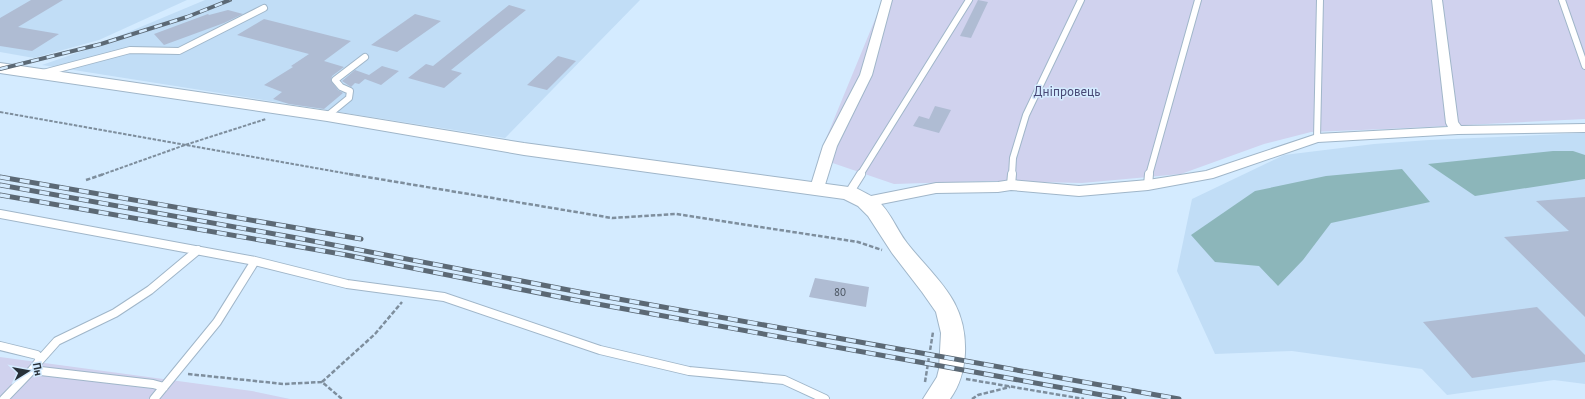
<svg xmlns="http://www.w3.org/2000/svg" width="1585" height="399" viewBox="0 0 1585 399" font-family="'PT Sans',sans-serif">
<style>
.built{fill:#c1ddf6}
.green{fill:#d0d2ee}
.water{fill:#8cb6ba}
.building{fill:#afbcd3}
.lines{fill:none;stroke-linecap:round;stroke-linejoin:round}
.lane-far1-casing{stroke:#a0b6c9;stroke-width:8}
.lane-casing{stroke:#a0b6c9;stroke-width:10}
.street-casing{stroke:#a0b6c9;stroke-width:2}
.secondary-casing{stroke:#a0b6c9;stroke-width:2}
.path-far1{stroke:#7e8e9d;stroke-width:2;stroke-dasharray:3.5 1.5;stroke-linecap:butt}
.path{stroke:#7e8e9d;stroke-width:2.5;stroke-dasharray:4.5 2;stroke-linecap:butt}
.lane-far1{stroke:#fff;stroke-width:6}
.lane{stroke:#fff;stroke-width:8}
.street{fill:#fff;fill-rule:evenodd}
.secondary{fill:#fff;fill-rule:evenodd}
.rail-far1-casing{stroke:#5c6975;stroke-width:4}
.rail-casing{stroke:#5c6975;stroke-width:5}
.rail-far1{stroke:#d4ebff;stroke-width:2.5;stroke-dasharray:8;stroke-linecap:butt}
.rail{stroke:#d4ebff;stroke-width:3.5;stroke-dasharray:10;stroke-linecap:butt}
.labels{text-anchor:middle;stroke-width:3;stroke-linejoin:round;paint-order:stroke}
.number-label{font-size:11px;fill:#49535f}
.park-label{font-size:13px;fill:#494976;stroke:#d4ebff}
</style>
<rect width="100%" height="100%" fill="#d4ebff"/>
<path class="built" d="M0 0H187L99 40 34 58 0 52Z
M205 0H640L505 138 42 65 88 49Z
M1585 133V384L1554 380 1447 395 1422 369 1292 351 1215 354 1177 271 1192 199 1284 155 1374 144 1429 140Z"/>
<path class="green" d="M883 0H1585V119L1386 129 1311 132 1264 144 1181 174 1082 183 988 181 894 184 818 158Z
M0 357 252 391 290 399H0Z"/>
<path class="water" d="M1553 151H1573L1585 155V179L1475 196 1428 164Z
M1402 169 1430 202 1331 223 1303 260 1278 286 1259 266 1215 262 1191 235 1255 191 1326 176Z"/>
<path class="building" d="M31 0H63L18 27 59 34 32 51 0 46V18Z
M978 0 988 2 971 38 960 36Z
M509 5 526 10 451 70 462 73 444 88 408 78 426 64 433 66Z
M228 10 243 14 224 23 164 45 154 34 208 14 209 15Z
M415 14 441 21 397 52 371 45Z
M264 19 351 41 324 61 344 67 332 76 331 80 338 90 343 93 324 109 289 104 273 99 282 92 264 85 293 67 291 66 309 54 237 35Z
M558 56 576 61 547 90 527 85Z
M382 66 399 71 381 85 365 79 359 84 355 83 351 87 342 81 355 70 369 75Z
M935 106 951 110 939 133 913 126 919 116 929 119Z
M1585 197V317L1504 237 1569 231 1536 201Z
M815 278 869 287 866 307 809 297Z
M1537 307 1585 355V362L1472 378 1423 322Z"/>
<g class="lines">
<g class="lane-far1-casing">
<path id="lane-far1" d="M1562 0 1585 66
M43 73 130 50 179 51 264 8
M327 116 349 98 350 91 341 87 335 80 365 57
M1317 138 1320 0
M860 175 969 0
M1012 175 1013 158 1026 115 1081 0
M1149 175 1198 0"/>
</g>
<g class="lane-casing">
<path id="lane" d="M1011 185 1012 174
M1148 185 1149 174
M849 193 861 174
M0 214 255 261 347 284 444 297 600 350 689 371 784 380 825 399
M0 346 37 355 40 360 32 370 153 384 164 387
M40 360 57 341 115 313 150 290 198 250
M4 399 32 370
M154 399 217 322 255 261"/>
</g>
<g class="street-casing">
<path id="street" d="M882 0H892L872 75 837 146 824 188 822 191 817 193 812 191 810 188 823 146 860 75Z
M1432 0H1442L1458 122 1461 126 1585 124V132L1458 134 1318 142 1213 178 1148 190 1079 196 1011 190 998 192 936 193 866 207 861 205 859 202 861 199 866 197 936 183 998 182 1011 180 1079 186 1148 180 1206 171 1317 134 1448 127 1446 123Z"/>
</g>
<g class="secondary-casing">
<path id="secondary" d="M0 63 327 111 524 143 856 188C863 192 871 195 877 200 891 212 896 229 907 243 937 281 967 300 965 353 964 371 960 385 950 399H923L937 377 939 369 941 333 936 312 922 292 892 253 868 216 858 206 844 199 524 155 327 121 0 73Z"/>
</g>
<path class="path-far1" d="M0 112 355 175
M101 175 185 145 266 119"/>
<path class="path" d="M349 174 612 218 676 214 858 242 882 250
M86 180 104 174
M188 374 284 384 322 382 342 399
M966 379 1084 399
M322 382 375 334 402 302
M925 382 933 332
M972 399 978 395 1010 387"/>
<use href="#lane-far1" class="lane-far1"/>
<use href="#lane" class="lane"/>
<use href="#street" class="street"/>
<use href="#secondary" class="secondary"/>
<g class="rail-far1-casing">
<path id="rail-far1" d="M0 69 101 44 187 17 230 0"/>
</g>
<g class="rail-casing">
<path id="rail" d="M0 177 361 239
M0 185 297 238 579 292 1179 399
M0 195 341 254 575 300 1124 399"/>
</g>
<use href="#rail-far1" class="rail-far1"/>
<use href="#rail" class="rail"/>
</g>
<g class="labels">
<g class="number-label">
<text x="840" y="296">80</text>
</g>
<g class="park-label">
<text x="1067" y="96">Дніпровець</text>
</g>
</g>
<g transform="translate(28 371) rotate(79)" stroke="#d4ebff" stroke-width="3" paint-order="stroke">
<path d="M0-3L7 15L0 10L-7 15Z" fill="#273038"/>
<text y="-6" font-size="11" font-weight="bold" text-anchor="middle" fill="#273038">Пн</text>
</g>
</svg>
